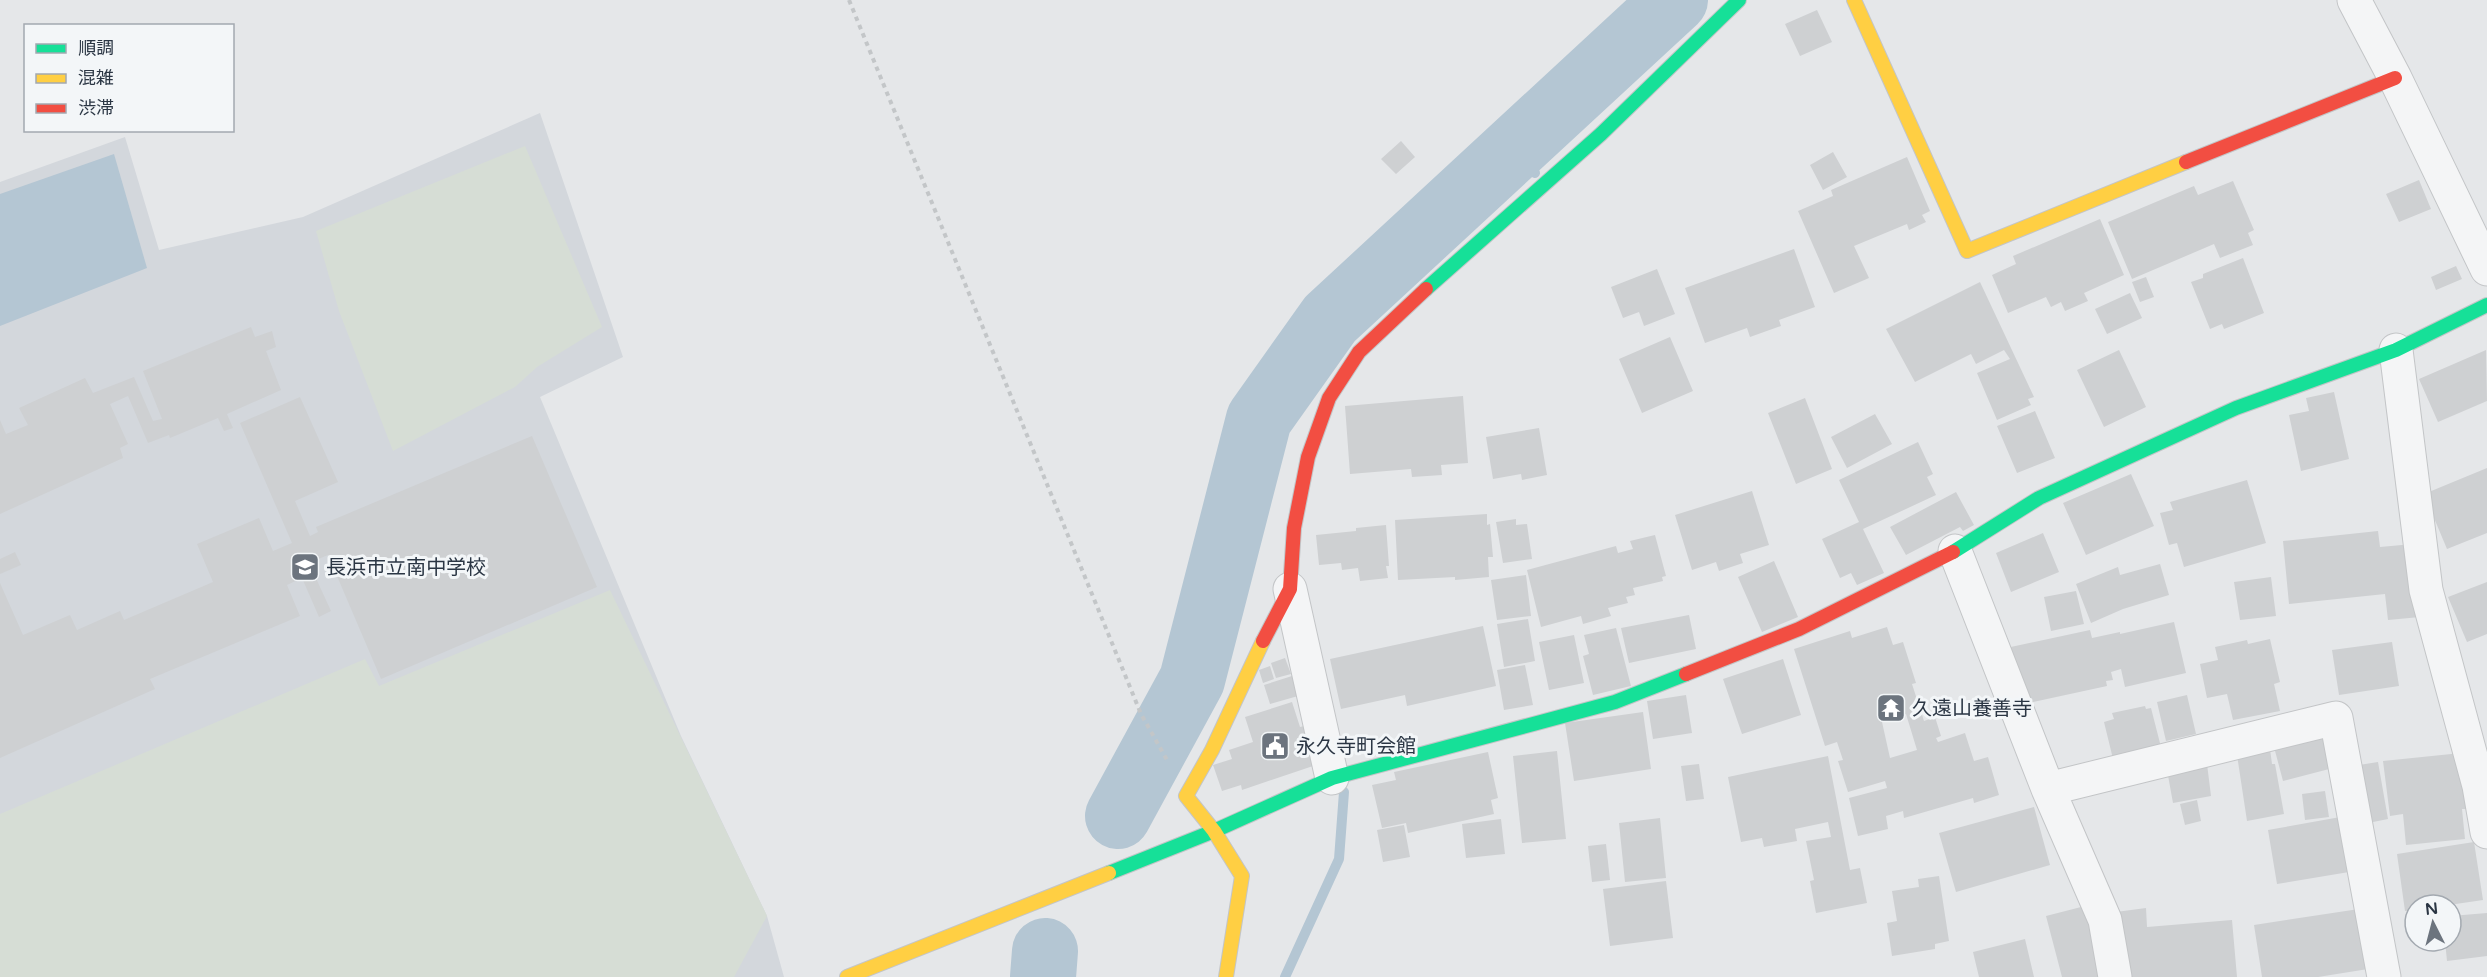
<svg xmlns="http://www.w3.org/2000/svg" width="2487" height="977" viewBox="0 0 2487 977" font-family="'Varela Round','Noto Sans JP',sans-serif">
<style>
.built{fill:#d3d7dc}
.green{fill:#d6ddd5}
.water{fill:#b4c6d3}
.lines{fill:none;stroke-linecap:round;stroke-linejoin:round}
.stream{stroke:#b4c6d3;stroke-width:10}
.river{stroke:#b4c6d3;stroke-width:66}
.building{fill:#ced0d2;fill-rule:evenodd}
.street-casing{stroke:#c3c5c7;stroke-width:35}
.fast-casing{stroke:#c3c5c7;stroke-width:16}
.slow-casing{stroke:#c3c5c7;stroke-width:16}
.jam-casing{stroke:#c3c5c7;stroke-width:16}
.path{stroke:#c3c6c8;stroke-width:4;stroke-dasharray:4.5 4.5;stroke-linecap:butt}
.street{stroke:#f4f5f6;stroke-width:33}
.fast{stroke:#16e098;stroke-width:14}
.slow{stroke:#ffcf43;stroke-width:14}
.jam{stroke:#f24e42;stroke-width:14}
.labels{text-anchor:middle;stroke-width:6;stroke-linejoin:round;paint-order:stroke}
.poi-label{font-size:20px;fill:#2b3644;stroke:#f3f6f8;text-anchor:start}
</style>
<rect width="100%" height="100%" fill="#e5e7e9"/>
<path class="built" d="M540 113 623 357 540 397 681 736 767 916 784 977H0V182L125 137 159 250 303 217Z"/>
<path class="green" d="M525 146 602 327 537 367 515 387 393 451 339 311 316 231Z
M610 590 767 916 734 977H0V814L365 659 379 686Z"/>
<path class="water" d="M114 154 147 268 0 326V194Z"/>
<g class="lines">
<path class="stream" d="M1517 148 1535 173
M1285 977 1339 859 1344 792"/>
<path class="river" d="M1118 816 1192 680 1259 419 1330 319 1675 0
M1043 977 1045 951"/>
</g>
<path class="building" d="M1817 10 1832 42 1800 56 1785 24Z
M1401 141 1415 157 1396 174 1381 159Z
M1833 152 1847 177 1823 190 1810 165Z
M1907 157 1930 211 1922 215 1926 222 1909 230 1907 224 1854 246 1869 278 1834 293 1798 211 1833 196 1831 190Z
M2419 180 2431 209 2399 222 2386 194Z
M2233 181 2254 230 2248 233 2253 245 2220 258 2214 244 2132 279 2108 222 2194 186 2198 195Z
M2100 219 2124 275 2084 293 2088 301 2065 311 2061 302 2051 307 2046 297 2008 313 1992 275 2016 264 2013 256Z
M1794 249 1815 307 1779 320 1781 326 1750 337 1747 328 1705 343 1685 288Z
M2243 258 2264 313 2224 329 2222 324 2210 329 2191 282 2203 278V274Z
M2456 266 2462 279 2436 290 2431 277Z
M1657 269 1675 314 1644 326 1639 312 1623 318 1611 287Z
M2146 277 2154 297 2140 302 2132 282Z
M1980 282 2034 397 2028 399 2031 405 1997 420 1977 373 2010 359 2004 350 1976 364 1971 354 1915 382 1886 329Z
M2130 293 2142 318 2107 334 2095 309Z
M251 327 255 337 272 331 276 347 266 351 281 390 227 414 233 428 224 431 218 418 170 438 169 435 148 443 128 396 110 404 128 444 120 448 123 458 0 514V420L6 434 28 425 19 408 85 378 93 393 134 377 153 421 162 419 143 371Z
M1670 337 1693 391 1642 413 1619 359Z
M2119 350 2146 407 2104 427 2077 370Z
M2486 350 2487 401 2438 422 2419 379Z
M2334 392 2349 459 2301 471 2289 415 2309 411 2306 398Z
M1463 396 1468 463 1441 465 1442 475 1412 477 1411 469 1350 474 1345 406Z
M300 397 338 482 295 501 310 536 318 532 316 527 532 436 597 587 381 679 328 555 309 563 331 611 319 617 302 578 287 585 300 616 150 679 155 689 0 758V583L23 635 70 615 77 630 120 611 124 620 213 582 197 544 259 518 273 551 292 543 240 423Z
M1805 398 1832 469 1796 484 1768 413Z
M2035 411 2055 458 2017 473 1997 426Z
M1875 414 1892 444 1847 468 1831 437Z
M1539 428 1547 475 1522 480 1521 474 1493 479 1486 437Z
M1918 442 1933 474 1927 477 1936 495 1863 529 1884 573 1857 585 1851 573 1840 578 1822 539 1859 522 1839 480Z
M2487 468V533L2447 549 2424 494Z
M2131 474 2154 526 2086 555 2063 503Z
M2247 480 2266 543 2184 567 2177 543 2169 545 2160 513 2173 510 2170 502Z
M1752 491 1769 545 1740 554 1743 563 1719 571 1716 562 1692 570 1675 515Z
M1956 492 1974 525 1963 531 1960 527 1906 555 1890 527Z
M1487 514V525L1490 524 1493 557H1488L1489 577 1455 580V577L1398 580 1395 520Z
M1516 519V525L1527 524 1532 559 1503 563 1496 522Z
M1386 525 1389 566H1386L1388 578 1360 581 1358 568 1342 570 1341 563 1319 565 1316 535 1356 531V528Z
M2378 531 2380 547 2413 544 2420 617 2388 620 2385 594 2289 604 2283 541Z
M2043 533 2059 572 2011 592 1996 553Z
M1655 535 1666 576 1662 577 1663 581 1633 588 1635 595 1626 597 1628 603 1608 608 1611 616 1583 624 1581 616 1541 627 1527 570 1616 546 1618 553 1633 549 1630 541Z
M15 552 21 565 0 574V559Z
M1774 561 1798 617 1762 632 1738 577Z
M2160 564 2169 595 2123 609 2091 623 2076 584 2118 567 2120 575Z
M1526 575 1531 616 1497 620 1491 580Z
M2271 577 2276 616 2240 620 2234 582Z
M2487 582V634L2467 642 2448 597Z
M2076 591 2084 624 2051 631 2044 597Z
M1689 615 1696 649 1629 663 1621 628Z
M1528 619 1535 661 1504 667 1497 624Z
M2174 622 2186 673 2125 687 2121 669 2111 672 2113 680 2106 681 2107 686 2019 705 2006 648 2090 630 2092 638 2120 632V634Z
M1483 626 1496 686 1407 706 1405 695 1341 709 1330 659Z
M1887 627 1893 645 1903 642 1916 683 1912 684 1924 721 1935 717 1941 736 1936 738 1938 742 1965 733 1974 761 1988 757 1999 795 1974 803 1973 798 1904 818 1903 811 1886 816 1888 829 1858 836 1849 798 1887 788 1885 781 1848 792 1838 761 1843 760 1837 742 1825 746 1794 649 1850 631 1852 638ZM1906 714 1917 750 1890 758 1882 722Z
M1616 628 1631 686 1593 695 1583 656 1589 654 1584 635Z
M1574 635 1584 683 1549 690 1539 642Z
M2270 639 2280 682 2274 684 2280 711 2233 720 2227 694 2207 698 2200 664 2218 660 2215 647 2247 640 2248 644Z
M2392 642 2399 686 2339 695 2332 650Z
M1285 658 1291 674 1276 678 1271 663Z
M1783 659 1801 715 1742 734 1723 679Z
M1525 665 1533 705 1504 710 1497 670Z
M1270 666 1274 679 1263 683 1259 670Z
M1292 676 1298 696 1270 704 1264 685Z
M1686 695 1692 733 1653 739 1647 701Z
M2187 695 2196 734 2166 741 2157 702Z
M1292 702 1300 727 1308 725 1314 745 1306 748 1313 766 1242 790 1241 785 1222 791 1213 765 1232 759 1229 750 1253 742 1245 717Z
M2145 706 2146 709 2151 708 2162 751 2114 763 2104 722 2114 719 2112 713Z
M1643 712 1651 769 1574 781 1565 723Z
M2325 734 2333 768 2283 781 2274 747Z
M2270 749 2272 764H2275L2284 814 2247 821 2237 755Z
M1557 751 1566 839 1522 843 1513 756Z
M1488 752 1498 798 1491 800 1494 814 1408 833 1406 823 1382 828 1372 785 1396 780 1394 772Z
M2461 753 2467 809H2462L2465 839 2406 845 2403 814 2390 816 2383 761Z
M1828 756 1850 870 1860 868 1867 903 1816 913 1810 881 1814 880 1806 841 1831 837 1828 822 1795 829 1797 841 1764 847 1762 838 1741 842 1728 777Z
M2378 762 2388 819 2363 824 2353 766Z
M1699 764 1704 799 1686 801 1681 766Z
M2207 764 2211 796 2173 803 2167 770Z
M2325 791 2329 817 2305 820 2302 794Z
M2197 800 2201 821 2185 825 2180 804Z
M2034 807 2050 865 1956 892 1939 833Z
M2346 816 2355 871 2277 884 2268 830Z
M1660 818 1666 878 1625 882 1619 823Z
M1501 819 1505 854 1466 858 1462 824Z
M1404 825 1410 857 1383 862 1377 830Z
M2474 842 2483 900 2449 905H2415V910L2405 911 2397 854Z
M1606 844 1610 880 1592 882 1588 846Z
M1939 876 1949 941 1935 944V949L1892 956 1887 923 1897 921 1892 891 1919 887 1918 879Z
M1666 881 1673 938 1610 946 1603 889Z
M2085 906 2103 977H2062L2046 916Z
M2146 908 2147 927 2232 920 2237 977H2122L2116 912Z
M2359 909 2368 969 2318 977H2262L2254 925Z
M2487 913V956L2447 961 2445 941H2451V916Z
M2025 939 2034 977H1979L1973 952Z"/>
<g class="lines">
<g class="street-casing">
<path id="street" d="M2354 0 2395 78 2487 269
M2396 350 2426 590 2479 786 2487 832
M1955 551 2048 789 2105 920 2115 977
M1290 589 1332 778
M2048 789 2336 718 2384 977"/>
</g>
<g class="fast-casing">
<path id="fast" d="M1426 289 1601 134 1739 0
M1953 552 2039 498 2236 408 2396 350 2487 305
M1109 873 1214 831 1332 778 1615 702 1686 674"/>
</g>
<g class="slow-casing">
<path id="slow" d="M1854 0 1967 251 2186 162
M847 977 1109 873
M1226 977 1242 876 1214 831 1186 796 1212 750 1263 641"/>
</g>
<g class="jam-casing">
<path id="jam" d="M2186 162 2395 78
M1263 641 1290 589 1294 528 1308 457 1329 398 1359 352 1426 289
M1686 674 1799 629 1953 552"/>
</g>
<path class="path" d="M849 0 1141 714 1167 760"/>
<use href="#street" class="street"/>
<use href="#fast" class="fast"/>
<use href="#slow" class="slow"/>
<use href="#jam" class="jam"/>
</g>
<defs>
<g id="school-square" transform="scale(1.5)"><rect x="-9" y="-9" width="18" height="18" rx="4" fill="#6c747e" stroke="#f3f6f8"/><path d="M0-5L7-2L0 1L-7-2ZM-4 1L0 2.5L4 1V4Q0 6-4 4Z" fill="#fff"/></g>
<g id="temple-square" transform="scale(1.5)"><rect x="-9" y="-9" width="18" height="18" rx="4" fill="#6c747e" stroke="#f3f6f8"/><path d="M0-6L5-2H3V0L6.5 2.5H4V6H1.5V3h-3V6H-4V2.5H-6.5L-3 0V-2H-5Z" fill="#fff"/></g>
<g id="civic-square" transform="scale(1.5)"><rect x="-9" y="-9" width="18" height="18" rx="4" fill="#6c747e" stroke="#f3f6f8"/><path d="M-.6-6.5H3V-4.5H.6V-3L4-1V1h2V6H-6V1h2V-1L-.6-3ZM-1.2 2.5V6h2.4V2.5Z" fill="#fff"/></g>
</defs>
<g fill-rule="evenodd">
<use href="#school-square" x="305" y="567"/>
<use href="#temple-square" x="1891" y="708"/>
<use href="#civic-square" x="1275" y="746"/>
</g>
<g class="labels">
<g class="poi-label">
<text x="326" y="574">長浜市立南中学校</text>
<text x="1912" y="715">久遠山養善寺</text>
<text x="1296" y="753">永久寺町会館</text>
</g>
</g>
<rect x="24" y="24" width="210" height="108" fill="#f3f6f8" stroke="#a3a9b0" stroke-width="1.5"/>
<rect x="36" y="44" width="30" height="9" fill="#16e098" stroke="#a3a9b0" stroke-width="1.5"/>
<text x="78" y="54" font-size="18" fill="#2b3644">順調</text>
<rect x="36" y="74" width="30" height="9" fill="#ffcf43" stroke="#a3a9b0" stroke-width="1.5"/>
<text x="78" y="84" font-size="18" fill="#2b3644">混雑</text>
<rect x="36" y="104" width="30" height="9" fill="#f24e42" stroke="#a3a9b0" stroke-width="1.5"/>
<text x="78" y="114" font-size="18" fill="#2b3644">渋滞</text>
<g transform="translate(2433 923) rotate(354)"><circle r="28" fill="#f3f6f8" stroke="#a3a9b0" stroke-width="1.5"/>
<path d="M0-4.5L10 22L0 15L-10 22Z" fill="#6c747e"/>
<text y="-9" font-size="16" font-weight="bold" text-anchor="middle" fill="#2b3644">N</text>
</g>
</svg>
